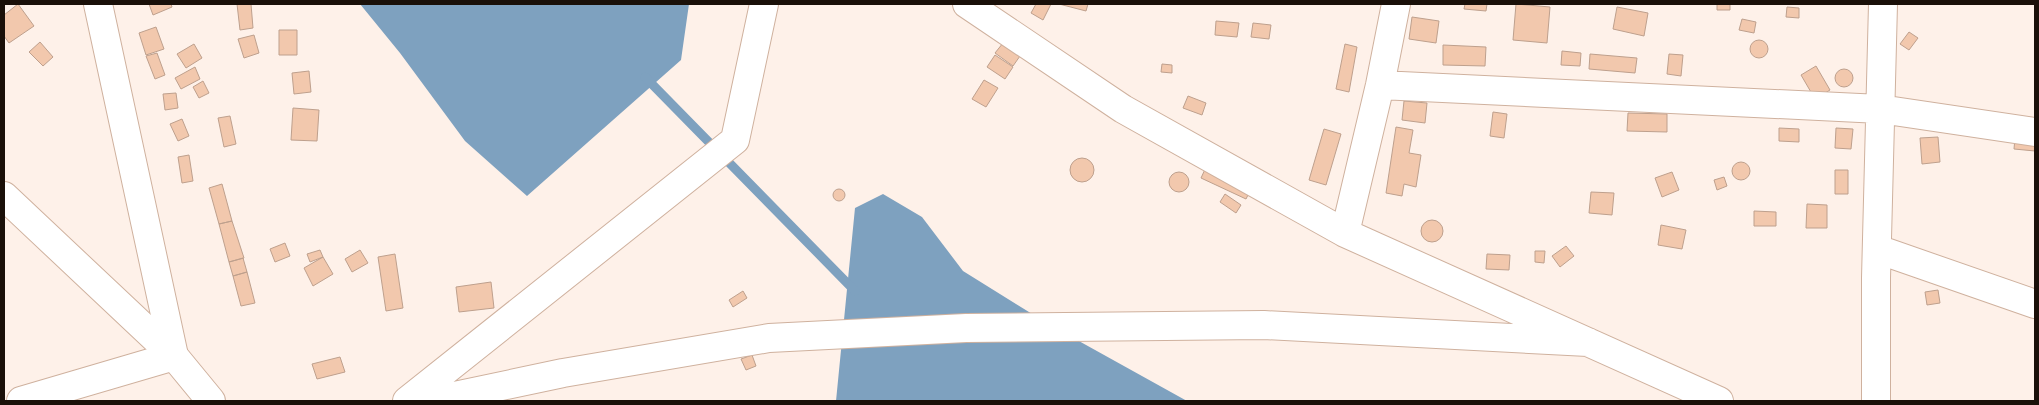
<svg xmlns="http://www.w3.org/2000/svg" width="2039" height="405" viewBox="0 0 2039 405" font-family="Raleway,sans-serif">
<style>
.water{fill:#7ea1bf}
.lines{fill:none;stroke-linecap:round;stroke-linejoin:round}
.stream{stroke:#7ea1bf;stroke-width:9}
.building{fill:#f2c8ad;stroke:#bea08d}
.minor-casing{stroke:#cfb19e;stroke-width:30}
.secondary-casing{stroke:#cfb19e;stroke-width:30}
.minor{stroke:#fff;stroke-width:28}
.secondary{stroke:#fff;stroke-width:28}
</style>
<rect width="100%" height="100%" fill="#fef1e9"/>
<path class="water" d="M360 4H689L681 60 527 196 465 141 400 53Z
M883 194 922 217 963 271 1050 325 1187 401H836L855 208Z"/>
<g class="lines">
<path class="stream" d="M645 77 855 291"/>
</g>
<path class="building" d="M18 4 34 26 9 43 4 36V15Z
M149 4H171L172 7 153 15Z
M237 4H251L253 28 240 30Z
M1036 4H1051L1043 20 1031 13Z
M1059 4H1088L1086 11Z
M1465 4H1487L1486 11 1464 9Z
M1516 4 1550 7 1547 43 1513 40Z
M1717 4H1730V10H1717Z
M1617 7 1648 13 1644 36 1613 29Z
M1787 7 1799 8V18L1786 17Z
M1412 17 1439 21 1436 43 1409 39Z
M1742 19 1756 22 1754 33 1739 30Z
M1216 21 1239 23 1237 37 1215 35Z
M1253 23 1271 25 1269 39 1251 37Z
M156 27 164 49 146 55 139 33Z
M279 30H297V55H279Z
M1909 32 1918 38 1909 50 1900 44Z
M254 35 259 53 244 58 238 39Z
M1750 49a9 9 0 1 1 18 0a9 9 0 1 1-18 0Z
M40 42 53 57 43 66 29 52Z
M1003 43 1020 56 1013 66 995 53Z
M194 44 202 58 186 68 177 54Z
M1345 44 1357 47 1349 92 1336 89Z
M1443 45 1486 47 1485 66 1443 65Z
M1562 51 1581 53 1580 66 1561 65Z
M157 53 165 75 155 79 146 56Z
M1590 54 1637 58 1635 73 1589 69Z
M1669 54 1683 55 1681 76 1667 74Z
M995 55 1013 67 1005 79 987 67Z
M1162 64 1172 65V73L1161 72Z
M1816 66 1830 90 1815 99 1801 75Z
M195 67 200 79 181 89 175 78Z
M1835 78a9 9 0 1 1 18 0a9 9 0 1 1-18 0Z
M309 71 311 92 294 94 292 73Z
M984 80 998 88 986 107 972 99Z
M203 81 209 93 199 98 193 87Z
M176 93 178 108 165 110 163 94Z
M1188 96 1206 103 1202 115 1183 108Z
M1404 101 1427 103 1425 123 1402 120Z
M293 108 319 110 317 141 291 140Z
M1493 112 1507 114 1504 138 1490 136Z
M1628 113 1667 114V132L1627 131Z
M230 116 236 144 224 147 218 118Z
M182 119 189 136 178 141 170 124Z
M1396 127 1413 130 1409 153 1421 155 1416 187 1404 184 1402 196 1386 193Z
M1779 128 1799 129V142L1779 141Z
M1836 128 1853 129 1851 149 1835 148Z
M1324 129 1341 134 1326 185 1309 180Z
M1938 137 1940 162 1922 164 1920 138Z
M2015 138 2035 139V151L2014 149Z
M189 155 193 181 182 183 178 157Z
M1070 170a12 12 0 1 1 24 0a12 12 0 1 1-24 0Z
M1732 171a9 9 0 1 1 18 0a9 9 0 1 1-18 0Z
M1207 165 1252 187 1246 199 1201 178Z
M1835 170H1848V194H1835Z
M1169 182a10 10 0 1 1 20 0a10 10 0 1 1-20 0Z
M1672 172 1679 190 1662 197 1655 178Z
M1724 177 1727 186 1717 190 1714 180Z
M222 184 232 221 219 224 209 188Z
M833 195a6 6 0 1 1 12 0a6 6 0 1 1-12 0Z
M1591 192 1614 193 1612 215 1589 213Z
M1225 194 1241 205 1236 213 1220 202Z
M1807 204 1827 205V228H1806Z
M1754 211 1776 212V226H1754Z
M1421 231a11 11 0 1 1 22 0a11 11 0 1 1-22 0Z
M232 221 244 258 229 262 219 224Z
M1661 225 1686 230 1682 249 1658 245Z
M285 243 290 256 275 262 270 249Z
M1566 246 1574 256 1560 267 1552 256Z
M320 250 323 257 310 262 307 254Z
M360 250 368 263 352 272 345 259Z
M1535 251H1545L1544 263 1535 262Z
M395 254 403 308 386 311 378 257Z
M1487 254 1510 255 1509 270 1486 269Z
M323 257 333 274 313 286 304 268Z
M243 258 247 272 233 276 229 262Z
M247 272 255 303 241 306 233 276Z
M491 282 494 308 459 312 456 287Z
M1938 290 1940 303 1927 305 1925 292Z
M743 291 747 298 733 307 729 300Z
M752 355 756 366 746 370 741 359Z
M340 357 345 372 317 379 312 364Z"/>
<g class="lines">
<g class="minor-casing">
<path id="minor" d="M967 4 1123 109 1345 233 1719 401
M1380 85 1880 109 2035 132
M1345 233 1380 85 1396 4
M1877 249 2035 304
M21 401 174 356 98 4
M407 401 735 140 764 4
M431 401 563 373 769 338 966 328 1264 325 1588 342
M1876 401V278L1883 4"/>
</g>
<g class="secondary-casing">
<path id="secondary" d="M4 196 174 356 211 401"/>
</g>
<use href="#minor" class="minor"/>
<use href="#secondary" class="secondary"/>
</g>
<rect width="2039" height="405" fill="none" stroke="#1a1009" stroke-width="10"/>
</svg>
